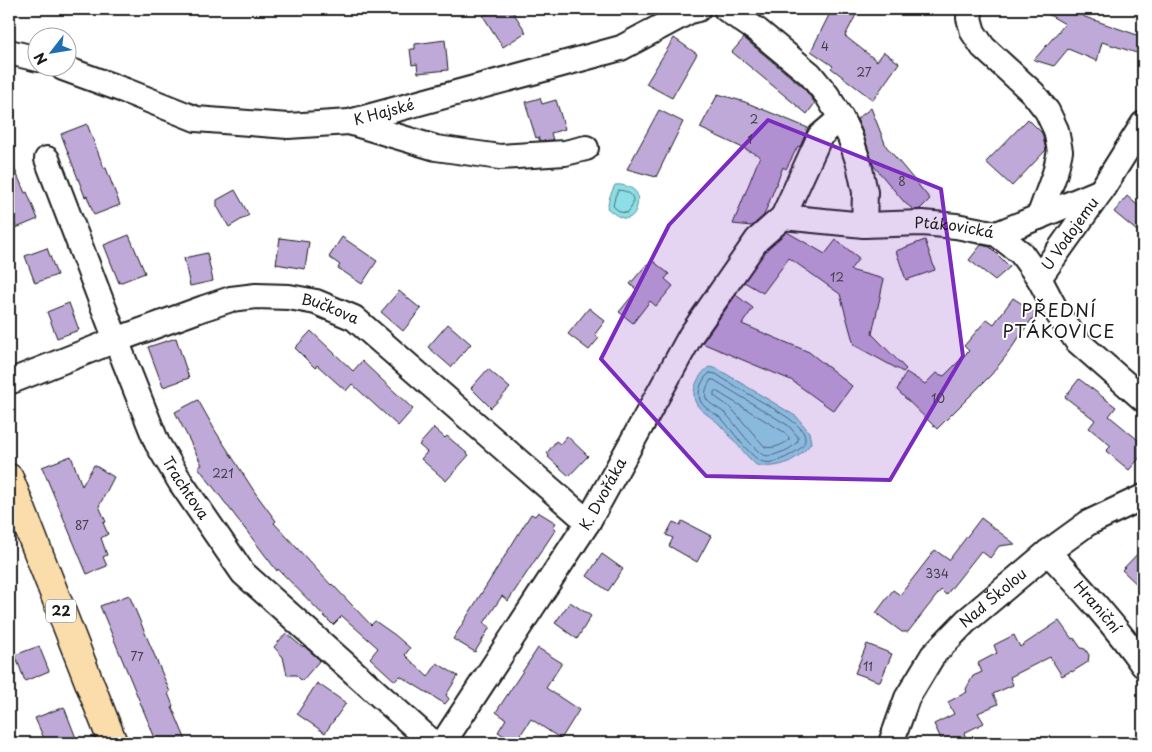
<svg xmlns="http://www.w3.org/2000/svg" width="1152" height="752" viewBox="0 0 1152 752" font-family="'Playpen Sans',sans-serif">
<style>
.water{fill:#8ddee6;stroke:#609095}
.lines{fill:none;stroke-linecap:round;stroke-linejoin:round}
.shore{stroke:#496a6d;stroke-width:1}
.building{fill:#bfa9d8;stroke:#1c1c1c}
.minor-casing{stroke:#1c1c1c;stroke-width:28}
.major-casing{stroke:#1c1c1c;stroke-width:31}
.minor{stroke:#fff;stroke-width:24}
.major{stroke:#fbddab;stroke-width:28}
.marked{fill:#7b2cbf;fill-opacity:0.2;stroke:#7b2cbf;stroke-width:4;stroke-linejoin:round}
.labels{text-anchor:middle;stroke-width:4;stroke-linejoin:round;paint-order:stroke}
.number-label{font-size:12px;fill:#453f4b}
.shield{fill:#fff;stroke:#606060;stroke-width:1}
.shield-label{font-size:14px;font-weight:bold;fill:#1c1c1c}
.street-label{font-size:15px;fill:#1c1c1c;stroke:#fff}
.quarter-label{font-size:18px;letter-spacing:1px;fill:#1c1c1c;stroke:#fff}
</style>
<rect width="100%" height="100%" fill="#fff"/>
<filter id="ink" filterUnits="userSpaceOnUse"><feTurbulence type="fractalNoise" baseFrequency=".02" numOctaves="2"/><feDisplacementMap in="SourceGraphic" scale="10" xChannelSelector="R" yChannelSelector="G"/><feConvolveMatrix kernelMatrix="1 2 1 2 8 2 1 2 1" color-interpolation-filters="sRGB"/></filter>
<g filter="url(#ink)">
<path class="water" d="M615 185C622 184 634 187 637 194 638 197 638 203 637 206 632 226 618 218 607 208L610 196Z
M709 367 718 369 797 417 809 432 811 443C800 458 783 468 764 466 762 466 758 466 757 465 754 464 753 461 751 460 740 449 731 436 720 425 712 416 699 412 695 401 691 389 699 374 709 367Z"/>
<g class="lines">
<path class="shore" d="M619 190C623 191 628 191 631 195 636 201 631 209 627 213L620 212 613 206 615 197Z
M710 373 716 374C728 382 740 389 752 396 765 404 799 421 804 434 807 441 803 447 798 450 788 457 770 467 759 460 748 454 732 430 723 420 716 413 703 409 700 400 697 391 702 378 710 373Z
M711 380H714L789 426 798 437V441C793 447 787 451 779 453 774 455 769 457 764 455 756 453 734 423 727 415 722 410 708 404 706 398 704 392 708 384 711 380Z
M716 391 784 432 789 437V440C782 445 774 449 765 447L731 408 714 396V392Z"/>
</g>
<path class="building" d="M494 9H511L526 32 503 47 483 16Z
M832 9H859L845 36 877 61 884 52 899 63 873 100 831 68 833 66 811 51Z
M1039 9H1072L1085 17 1143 37V55L1102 42 1097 61 1068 49 1054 66 1034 60 1065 24Z
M674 38 697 54 672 98 646 84Z
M744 38 803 87 815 103 807 114 732 52Z
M445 40 448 70 418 73 417 64 412 65 410 49H415V44Z
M718 94 745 102 808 128 800 147 798 146 786 169 783 167 764 215 752 226 733 224 760 156 700 128Z
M540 98 542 104 556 100 565 129 551 133 553 140 540 141 538 137 536 138 527 109H528L526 102Z
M871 108 886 146 930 199 920 209 914 210 905 203 873 165 863 133 857 119Z
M659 110 683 122 656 177 627 169Z
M1028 119 1042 133 1046 150 1012 186 986 162Z
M87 124 104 168H106L120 205 94 215 87 196 85 197 61 134Z
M9 156 25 193 27 192 38 219 16 228 9 209Z
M235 190 249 215 229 227 217 206V200Z
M1127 196 1143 210V236L1114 212Z
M787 232 825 254 836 240 859 258 850 270 884 279 872 334 906 369 903 372 854 345 840 294 789 258 763 293 744 282 767 249Z
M129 235 145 273 119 283 104 245Z
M342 237 377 261 362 284 338 268 340 265 329 257Z
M280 238 309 242 305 269 276 264Z
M925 240 935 270 906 280 896 251Z
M981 245 990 247 1010 267 995 280 969 260Z
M47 248 57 275 35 283 25 256Z
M207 253 213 281 190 286 184 258Z
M653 261 669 274 665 279 673 286 656 306 650 301 633 323 619 312 637 290 630 284 647 264 649 265Z
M399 291 421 309 403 331 381 312Z
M736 295 753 308 742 324 809 352 852 386 834 411 791 380 702 343Z
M1013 298 1036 313 1006 356 991 375 937 429 897 390 906 372 925 384 936 373 944 376 969 351 964 346 987 319 994 324Z
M69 303 79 330 57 338 47 312Z
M589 308 605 321 595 334 599 338 589 350 568 334Z
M448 324 471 344 451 367 428 347Z
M311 331 353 371 362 361 413 409 398 426 352 384 346 391 317 365 315 368 295 348Z
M176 338 189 378 163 387 148 347Z
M488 369 510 388 491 408 471 388Z
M1079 379 1116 407 1109 416 1143 444V454L1129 470 1106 451 1111 446 1089 428 1095 420 1065 397Z
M198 400 216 432 256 494 276 521 274 523 331 585 332 584 371 625 375 621 395 635 410 648 405 655 428 677 437 663 458 676 446 695 449 699 445 704 400 676 395 681 370 658 378 648 342 616 333 625 278 569 277 571 198 467 202 465 175 412Z
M434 428 445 438 447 436 469 455 446 481 421 459 427 452 419 445Z
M567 436 588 456 569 476 548 457 549 456 547 453 556 441 560 444Z
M71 456 82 486 94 465 114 477 99 506 106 522 103 523 108 534 101 538 107 555 103 557 107 566 87 574 42 467Z
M538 512 556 523 553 527 556 529 508 601 502 596 484 623 490 627 475 652 453 639 531 514 535 516Z
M981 518 1015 544 999 546 990 558 981 551 946 595 941 590 908 632H902L876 613 893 590 900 595 935 550 949 560Z
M682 521 711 536 697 562 669 546 673 538 666 535 673 522 680 525Z
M1143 548V590L1122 570Z
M602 554 623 569 608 591 587 576Z
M129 595 170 692 168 693 173 706 172 707 187 743H157L100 606Z
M570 602 591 616 577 639 555 623Z
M1059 621 1072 639 1074 638 1081 648 1085 649 1089 655 1088 662 1072 672 1071 671 1062 676 1050 657 1010 677 1013 685 993 694 998 704 978 713 984 723 964 733 968 743H943L934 724 954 714 948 702 967 692 966 689 973 676 982 672 978 663 997 653 994 645 1014 635 1020 647Z
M286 633 302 647 304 646 320 660 302 681 296 675H287L283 657 274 647Z
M867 644 892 654 880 682 855 673Z
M39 646 49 671 25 681 15 655Z
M538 648 562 663 546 688 579 710 561 739 531 719 515 743 498 732 506 719 496 712Z
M317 683 346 703 325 733 297 714Z
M64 707 76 738 63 743H46L35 718Z"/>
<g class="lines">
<g class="minor-casing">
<g id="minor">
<path d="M726 9 758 31 810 74 827 95 841 118 850 137 859 164 865 192 864 225"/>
<path d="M971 9 969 18 973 32 983 47 1033 93 1047 111 1056 130 1060 151 1055 173 1039 217"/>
<path d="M9 52 38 59"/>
<path id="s1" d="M63 68 126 91 196 119 288 126 349 122 621 48 690 11 698 9"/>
<path d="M349 122 436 148 500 157 565 153 586 148"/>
<path id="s2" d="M47 159 116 340 157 443 181 483 243 573 433 743"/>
<path d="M783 217 820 136 841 118"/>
<path d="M997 234 1101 191"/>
<path id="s3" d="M1039 278 1101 191 1143 124"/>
<path id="s4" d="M9 382 116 340 204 308 231 299 256 296 289 297 316 302 354 318 588 522"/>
<path id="s5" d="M1048 552C1081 588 1115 625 1143 665"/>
<path id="s6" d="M443 743 588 522 691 335 757 240 783 217 864 225 922 223 956 226 997 234 1021 253 1039 278 1058 314 1077 341 1143 399"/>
<path id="s7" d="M891 743 907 698 933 655 966 621 1048 552 1088 523 1143 497"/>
</g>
</g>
<g class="major-casing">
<path id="major" d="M9 478 113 743"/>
</g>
<use href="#minor" class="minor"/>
<use href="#major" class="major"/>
</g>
</g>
<path class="marked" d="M768 120 941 189 963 356 890 480 706 476 601 359 669 225Z"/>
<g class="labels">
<g class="number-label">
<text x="825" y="51">4</text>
<text x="864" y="77">27</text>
<text x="754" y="124">2</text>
<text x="750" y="144">1</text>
<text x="902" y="186">8</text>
<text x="837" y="282">12</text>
<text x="938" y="403">10</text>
<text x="223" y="478">221</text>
<text x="82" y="530">87</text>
<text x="937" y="578">334</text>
<text x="137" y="661">77</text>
<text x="868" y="671">11</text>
</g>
<rect class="shield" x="46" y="599.5" width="30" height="23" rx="4"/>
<g class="shield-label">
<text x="61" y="616">22</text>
</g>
<g class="street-label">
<text dy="5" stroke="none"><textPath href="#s1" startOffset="332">K Hajské</textPath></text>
<text dy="5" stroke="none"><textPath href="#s6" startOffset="800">Ptákovická</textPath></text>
<text dy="5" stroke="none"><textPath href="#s3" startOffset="54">U Vodojemu</textPath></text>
<text dy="5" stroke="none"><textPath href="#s4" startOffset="338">Bučkova</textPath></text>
<text dy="5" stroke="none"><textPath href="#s2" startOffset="358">Trachtova</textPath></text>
<text dy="5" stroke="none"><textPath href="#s6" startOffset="296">K. Dvořáka</textPath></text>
<text dy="5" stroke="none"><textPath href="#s7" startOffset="181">Nad Školou</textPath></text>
<text dy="5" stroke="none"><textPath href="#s5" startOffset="74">Hraniční</textPath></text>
</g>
<g class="quarter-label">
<text x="1059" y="317">PŘEDNÍ<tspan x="1059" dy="21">PTÁKOVICE</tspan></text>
</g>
</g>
<rect width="1152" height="752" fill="none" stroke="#fff" stroke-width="30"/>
<rect x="15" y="15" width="1122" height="722" fill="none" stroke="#1c1c1c" stroke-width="2" filter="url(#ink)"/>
<g transform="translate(52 52) rotate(239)"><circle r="24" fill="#ffffff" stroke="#a4a4a4"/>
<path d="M0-4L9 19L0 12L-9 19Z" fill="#1f6fb2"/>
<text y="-8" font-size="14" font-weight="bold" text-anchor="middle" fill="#1c1c1c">N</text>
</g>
</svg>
